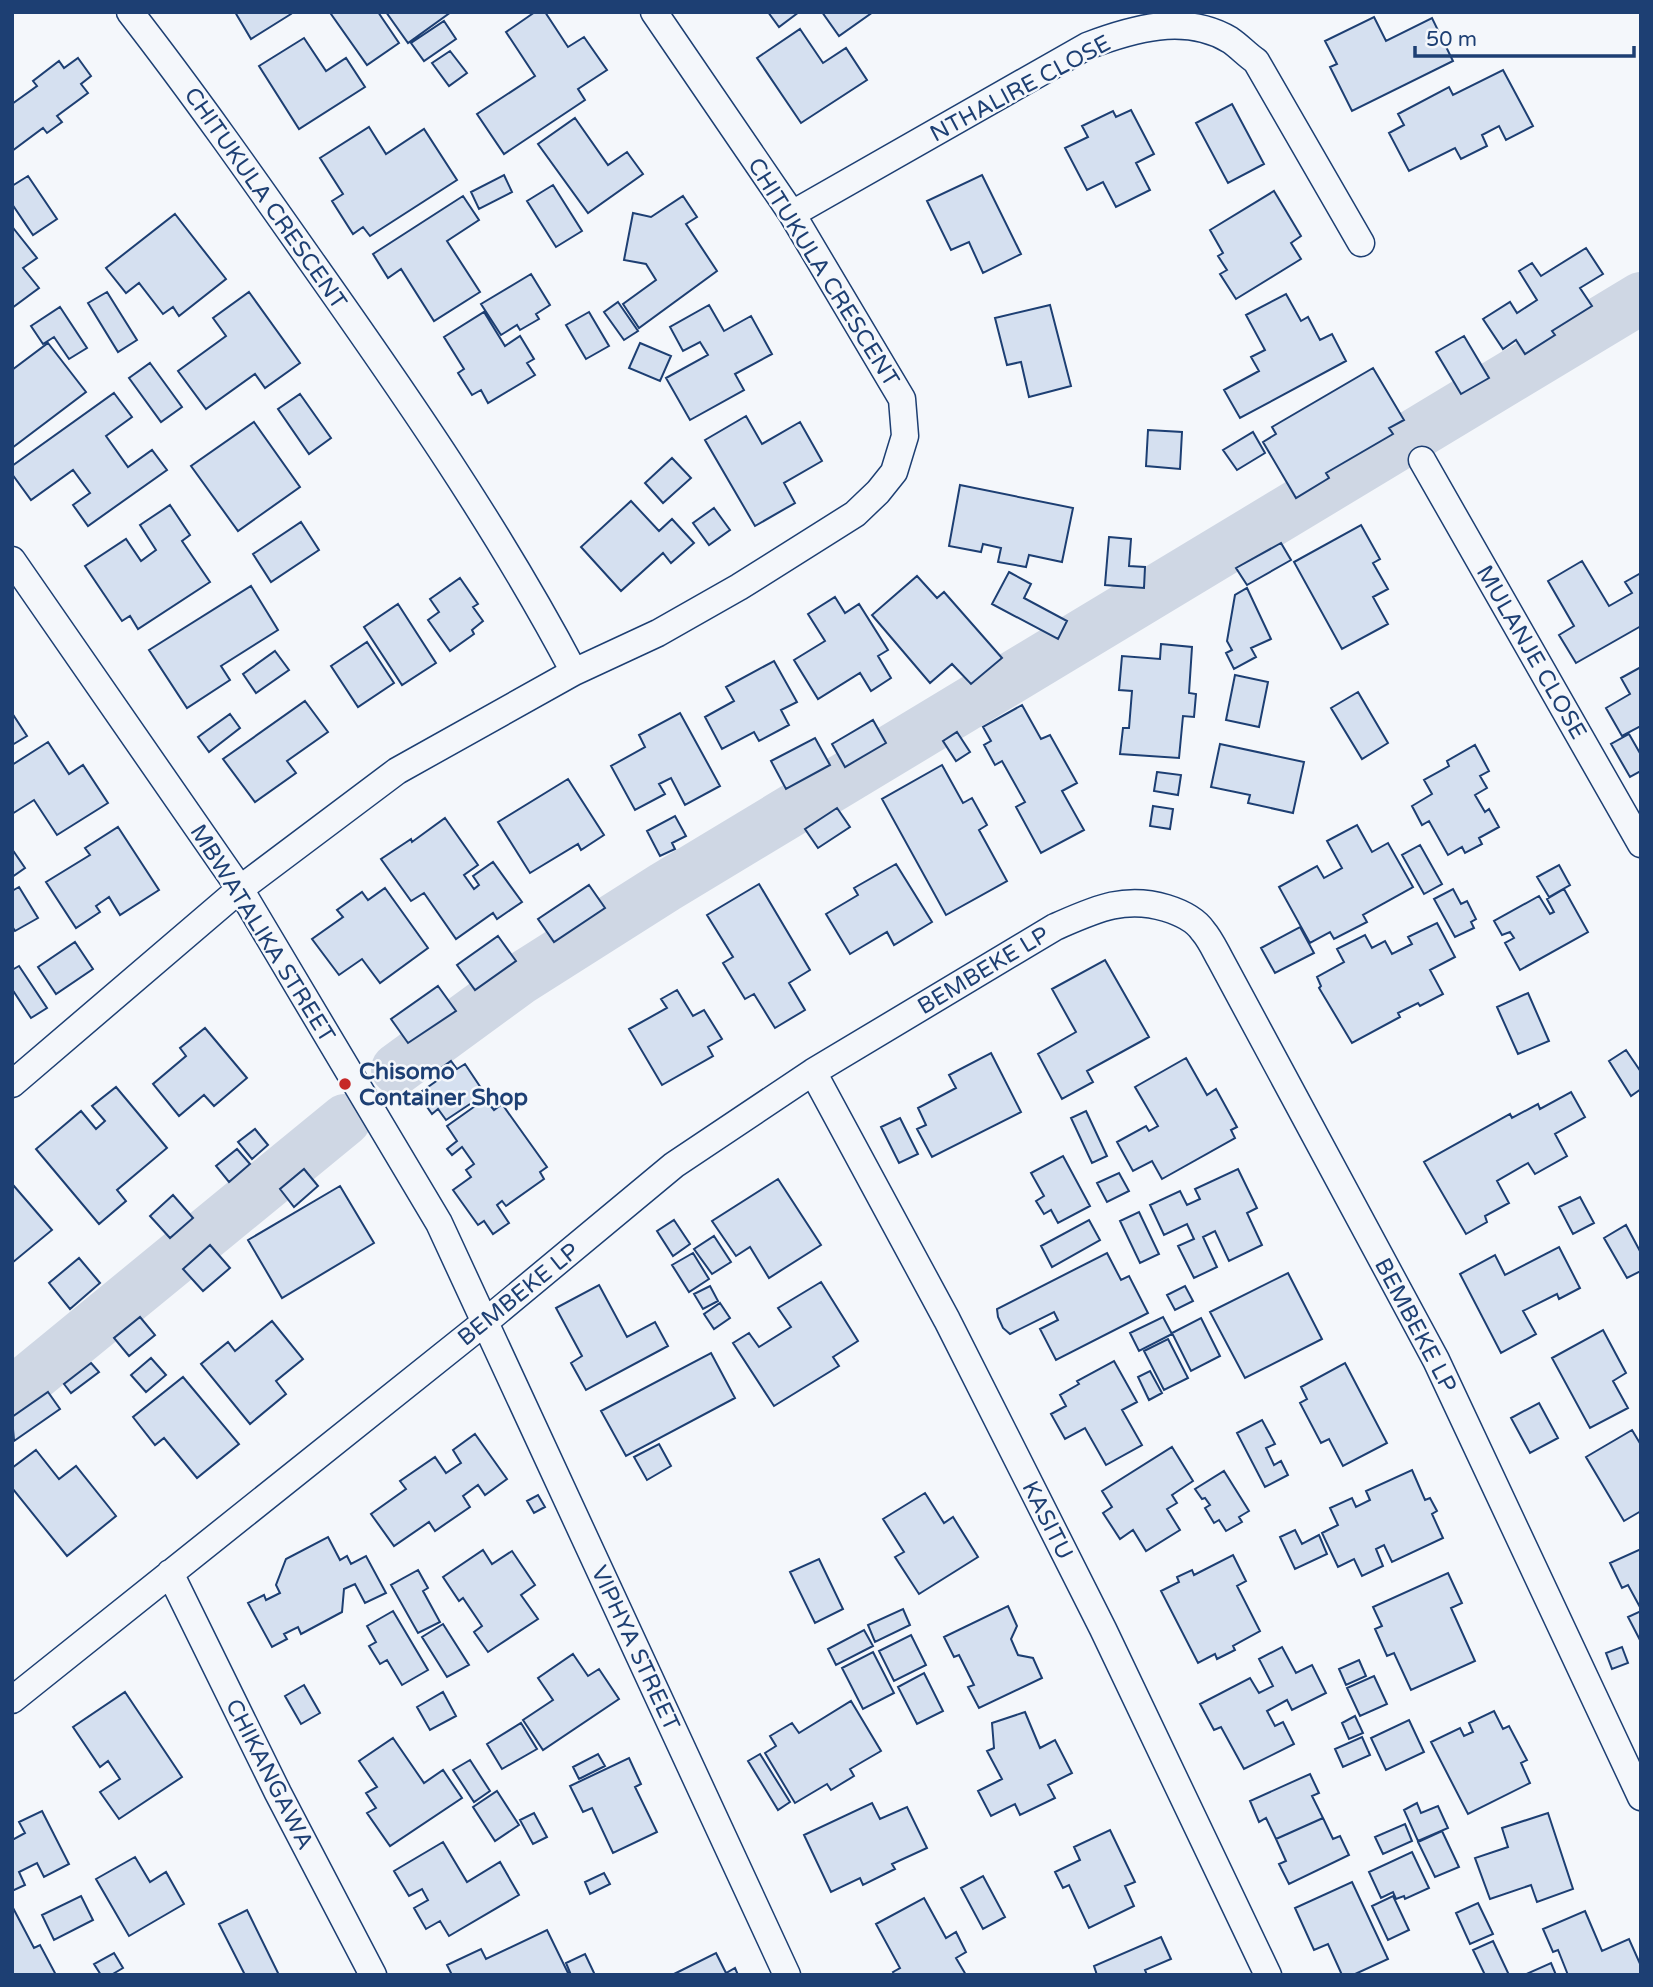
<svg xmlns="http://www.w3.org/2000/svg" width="1653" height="1987" viewBox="0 0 1653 1987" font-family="'Varela Round',sans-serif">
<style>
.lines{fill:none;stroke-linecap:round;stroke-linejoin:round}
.river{stroke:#cfd7e4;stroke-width:52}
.building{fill:#d5e0f0;stroke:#1d3f73;stroke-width:2}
.minor-casing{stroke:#1d3f73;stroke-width:29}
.minor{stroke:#f4f7fb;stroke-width:26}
.poi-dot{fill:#c62828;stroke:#f4f7fb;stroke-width:2.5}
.labels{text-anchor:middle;stroke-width:5;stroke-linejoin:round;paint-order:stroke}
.street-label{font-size:23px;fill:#1d3f73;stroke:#f4f7fb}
.poi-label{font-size:23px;font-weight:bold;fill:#1d3f73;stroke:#f4f7fb;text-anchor:start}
</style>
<rect width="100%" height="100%" fill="#f4f7fb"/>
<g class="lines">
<path class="river" d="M397 1069 520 979 665 887 1641 298
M12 1393 345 1120"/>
</g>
<path class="building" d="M235 12H290L291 14 251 39Z
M334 12H378L399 43 367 65 331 14Z
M386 12H451L408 43Z
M535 12H545L568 47 584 37 607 70 578 89 585 100 504 154 477 114 535 76 506 32Z
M768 12H799L779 27Z
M822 12H873L839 36Z
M1374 17 1386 41 1432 18 1453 61 1352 111 1330 67 1337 64 1325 41Z
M444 21 456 39 424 61 411 43Z
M800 29 823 63 846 48 867 80 801 123 757 58Z
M304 38 326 71 346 58 365 87 299 129 259 66Z
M450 51 467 73 449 86 432 63Z
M78 58 91 76 81 84 88 93 57 116 62 122 47 133 43 128 12 151V104L37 86 33 81 59 61 64 68Z
M1503 70 1533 126 1506 140 1499 126 1482 135 1487 146 1461 159 1455 148 1409 171 1389 133 1404 125 1398 114 1449 87 1453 95Z
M1232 104 1264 164 1228 183 1196 123Z
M1131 110 1154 154 1136 163 1150 190 1116 207 1103 182 1087 190 1065 148 1088 137 1082 126 1113 111 1116 117Z
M575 118 608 165 627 152 643 174 588 213 538 144Z
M369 127 386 154 424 129 457 180 370 236 363 227 353 234 332 201 343 194 320 158Z
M504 175 512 192 479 209 471 192Z
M982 175 1021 254 983 273 969 242 951 250 927 201Z
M28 176 57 219 33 235 12 204V186Z
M553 185 582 231 556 247 527 201Z
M1274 191 1301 236 1291 243 1301 259 1236 299 1220 274 1227 270 1218 256 1223 253 1210 230Z
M463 196 479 220 447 241 480 292 434 321 401 269 388 278 373 254Z
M683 196 697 217 686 224 717 271 639 328 623 304 656 280 646 264 624 260 633 213 651 217Z
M175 214 226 279 179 316 173 307 163 314 139 283 126 293 106 268Z
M14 229 37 258 23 268 39 288 12 308V231Z
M1586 248 1603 274 1580 288 1592 306 1552 331 1555 335 1525 354 1516 340 1503 349 1483 319 1510 302 1517 313 1537 300 1519 271 1532 263 1541 276Z
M531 274 550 305 536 314 539 319 520 330 517 325 501 335 481 304Z
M107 292 137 340 118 352 88 303Z
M249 292 300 363 265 388 255 374 206 409 178 371 226 336 213 318Z
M1286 294 1301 321 1308 317 1320 340 1332 334 1346 361 1240 418 1224 390 1259 371 1251 357 1265 350 1246 315Z
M618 302 638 331 624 340 604 312Z
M709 305 724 331 751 316 772 354 735 374 744 390 690 420 666 378 708 355 700 342 683 351 670 327Z
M1050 305 1071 386 1029 397 1021 362 1007 365 995 318Z
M60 307 87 348 69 359 54 337 43 344 31 326Z
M484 312 505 346 520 336 534 359 527 363 535 375 488 403 481 390 472 395 458 373 464 369 444 337Z
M589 312 609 346 586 359 566 325Z
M1464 336 1489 378 1461 394 1436 352Z
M48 343 86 392 12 448V370Z
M640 343 671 356 660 381 629 368Z
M150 363 182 407 161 422 129 378Z
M1373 368 1404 420 1389 428 1393 434 1326 473 1329 478 1296 498 1263 442 1276 434 1272 427Z
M114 393 132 417 106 436 128 467 152 450 167 470 88 526 73 505 90 493 73 470 31 500 12 474V466Z
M300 394 331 438 309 454 278 409Z
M746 416 762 444 800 422 822 461 784 483 795 503 755 526 705 440Z
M254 422 300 487 238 531 191 466Z
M1148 430 1182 432 1180 469 1146 466Z
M1253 432 1265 453 1237 470 1223 450Z
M672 458 691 478 663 503 645 483Z
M960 485 1073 508 1062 562 1029 555 1026 567 998 562 1001 548 983 544 981 552 949 546Z
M631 501 659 531 672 519 694 543 671 563 663 553 621 591 581 547Z
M170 505 190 535 182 541 210 582 138 629 130 616 122 621 85 566 126 539 141 561 156 550 140 525Z
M714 508 730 530 709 545 693 523Z
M301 522 319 550 271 582 253 554Z
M1361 525 1380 559 1373 563 1388 589 1373 597 1388 624 1342 649 1294 562Z
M1109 537 1131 539 1129 566 1145 567 1144 588 1105 585Z
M1281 543 1291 560 1247 585 1236 568Z
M1582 561 1609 606 1632 593 1625 582 1641 573V626L1576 663 1559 635 1574 626 1548 581Z
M1009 572 1031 584 1024 598 1067 621 1058 639 992 604Z
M917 576 937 598 944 592 1002 658 971 684 952 664 930 683 872 615Z
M460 578 478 604 473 607 483 621 472 630 474 634 450 651 428 620 439 612 430 599Z
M251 586 278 630 221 666 230 680 187 708 149 650Z
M1247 588 1271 639 1251 648 1256 657 1234 669 1226 653 1232 650 1227 641 1235 595Z
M835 597 845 613 859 604 888 650 878 656 891 678 871 691 860 673 818 699 794 660 825 641 808 614Z
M398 604 436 663 402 685 364 627Z
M367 642 394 683 358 707 331 666Z
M1161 644 1192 647 1189 693 1196 694 1194 717 1183 716 1179 758 1120 754 1123 728H1129L1132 691 1119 690 1122 656 1160 659Z
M275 651 289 670 256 693 243 674Z
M774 661 797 702 781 710 789 725 759 741 754 732 722 749 705 717 734 701 726 687Z
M1641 667V726L1622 736 1606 708 1630 694 1621 678Z
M1235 675 1268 682 1259 727 1226 720Z
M1358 692 1388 743 1362 759 1331 708Z
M305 701 328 732 287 761 296 773 255 802 223 759Z
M1022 705 1041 739 1050 735 1077 783 1062 791 1084 830 1041 853 1016 807 1025 802 1002 761 995 765 984 745 991 741 983 727Z
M12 713 27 736 12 745Z
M680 713 720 786 685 805 671 778 659 784 665 794 635 810 611 766 645 747 639 735Z
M230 714 240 728 209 752 198 737Z
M873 720 886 743 845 767 832 744Z
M957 732 970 752 956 761 943 741Z
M1629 734 1641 755V771L1630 777 1611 744Z
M815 738 830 765 786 789 771 761Z
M48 742 69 774 83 765 108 803 57 835 34 800 12 814V765Z
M1220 744 1304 762 1293 813 1248 803 1250 795 1211 787Z
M1475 745 1489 771 1480 776 1487 788 1475 795 1485 812 1489 809 1499 827 1479 838 1482 844 1465 853 1462 847 1448 855 1429 821 1422 825 1412 806 1432 794 1424 780 1449 766 1447 761Z
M942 765 963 803 972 798 987 825 979 830 1007 881 946 915 882 799Z
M1157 772 1181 775 1178 795 1154 791Z
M568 779 604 835 581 850 578 844 530 873 498 822Z
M1153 806 1173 809 1170 829 1150 826Z
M837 808 850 827 818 848 805 829Z
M675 816 686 836 672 843 675 849 660 856 647 831Z
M445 818 478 865 464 875 474 889 479 885 473 876 493 862 522 902 497 919 493 913 456 939 424 893 411 901 381 859 411 839 412 842Z
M1357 825 1372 852 1388 843 1413 887 1363 915 1367 922 1334 939 1330 932 1310 943 1279 887 1317 866 1324 878 1342 868 1327 841Z
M118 827 159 890 120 915 109 897 96 906 100 912 76 928 46 882 90 855 85 848Z
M1420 845 1442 884 1424 894 1402 855Z
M12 849 25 868 12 877Z
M896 864 932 922 894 945 887 932 850 954 826 914 858 895 854 888Z
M1559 865 1570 885 1549 897 1537 877Z
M759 884 810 970 789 983 805 1010 775 1028 754 994 745 999 723 963 733 957 707 915Z
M589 885 605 908 554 942 538 919Z
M19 887 38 918 15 931 12 926V891Z
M385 888 428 948 380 983 362 959 339 975 312 939 343 917 337 910 362 892 368 900Z
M1453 889 1461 904 1467 901 1476 919 1471 922 1474 928 1455 937 1434 899Z
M1564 889 1588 932 1520 970 1505 943 1514 938 1510 932 1502 935 1494 921 1539 896 1550 914 1554 912 1547 899Z
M1437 923 1455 957 1430 970 1443 994 1420 1006 1418 1003 1398 1013 1400 1017 1352 1043 1319 988 1321 986 1317 977 1344 962 1337 949 1365 935 1372 948 1385 941 1392 954 1412 944 1408 937Z
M1300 927 1314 953 1275 973 1261 948Z
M498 936 516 961 475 990 457 965Z
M75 942 93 969 56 994 38 967Z
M1105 960 1149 1037 1087 1071 1093 1082 1062 1099 1038 1054 1076 1032 1052 989Z
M19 966 47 1008 31 1018 12 989V970Z
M438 986 456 1011 408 1043 391 1019Z
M677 990 693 1016 704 1010 722 1039 708 1047 713 1056 662 1085 629 1029 667 1008 661 999Z
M1528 993 1549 1041 1518 1054 1497 1007Z
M205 1028 247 1078 214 1106 204 1095 179 1116 153 1084 186 1056 180 1048Z
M1626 1050 1641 1072V1089L1631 1096 1609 1061Z
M991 1053 1021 1112 932 1157 917 1129 926 1125 918 1108 956 1088 949 1075Z
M1186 1058 1207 1095 1216 1089 1237 1127 1231 1130 1235 1138 1162 1179 1152 1161 1133 1171 1117 1142 1146 1126 1149 1131 1158 1126 1135 1087Z
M451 1061 457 1069 465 1064 485 1094 446 1120 438 1109 432 1114 418 1094 442 1077 437 1071Z
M116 1087 167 1148 117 1190 126 1201 99 1224 36 1149 81 1111 96 1129 105 1121 92 1106Z
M1571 1092 1585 1117 1555 1134 1567 1156 1535 1174 1528 1163 1497 1181 1509 1203 1485 1216 1487 1222 1466 1234 1424 1162 1510 1114 1512 1118 1538 1104 1540 1109Z
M485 1099 494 1110 502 1104 547 1167 540 1172 544 1179 506 1206 502 1201 497 1205 509 1223 493 1234 484 1221 478 1225 453 1190 471 1177 466 1170 474 1164 462 1147 452 1155 447 1149 457 1141 447 1126Z
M1086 1111 1107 1156 1092 1163 1071 1118Z
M900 1118 918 1154 899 1163 881 1127Z
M255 1129 268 1145 252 1159 238 1142Z
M237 1149 250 1164 229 1182 216 1166Z
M1063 1156 1090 1206 1058 1223 1051 1210 1044 1214 1036 1201 1044 1196 1031 1173Z
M304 1169 318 1186 294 1207 280 1189Z
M1238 1169 1257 1208 1247 1213 1262 1245 1229 1261 1215 1231 1203 1237 1217 1267 1194 1278 1178 1246 1194 1239 1187 1224 1164 1235 1150 1205 1180 1191 1187 1205 1200 1199 1195 1189Z
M1119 1173 1129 1191 1107 1202 1097 1183Z
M778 1179 821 1245 769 1278 750 1247 736 1256 712 1221Z
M14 1186 52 1230 12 1263V1188Z
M340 1186 374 1243 282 1298 248 1240Z
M173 1195 193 1218 170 1238 150 1216Z
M1580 1197 1594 1223 1573 1234 1559 1207Z
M1139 1212 1159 1254 1140 1263 1120 1221Z
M674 1220 690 1244 673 1256 657 1231Z
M1089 1220 1100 1240 1052 1267 1041 1246Z
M1626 1225 1641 1253V1271L1627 1278 1604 1238Z
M714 1236 731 1262 712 1274 694 1249Z
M210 1245 230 1268 203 1291 183 1269Z
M1559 1247 1580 1288 1559 1299 1557 1294 1523 1311 1536 1334 1501 1353 1460 1274 1495 1255 1505 1275Z
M693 1253 709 1279 689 1292 672 1265Z
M1107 1253 1121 1280 1129 1276 1148 1313 1056 1360 1040 1329 1058 1320 1054 1312 1010 1334 1003 1328 998 1317 997 1309Z
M79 1258 100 1283 70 1309 49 1283Z
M1288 1273 1322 1339 1245 1378 1210 1312Z
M821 1282 858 1341 833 1357 839 1366 774 1406 733 1343 749 1333 759 1347 791 1327 778 1308Z
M599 1285 627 1337 655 1322 668 1346 586 1390 571 1363 582 1356 556 1308Z
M710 1286 718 1301 703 1309 694 1294Z
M1185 1286 1193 1301 1175 1310 1167 1295Z
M720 1303 730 1318 714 1329 704 1314Z
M140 1317 155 1335 129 1356 114 1338Z
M1163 1317 1172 1334 1139 1351 1130 1333Z
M1201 1318 1220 1356 1191 1371 1172 1333Z
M272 1321 303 1359 276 1381 286 1394 250 1424 201 1364 228 1342 235 1351Z
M1603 1330 1626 1373 1613 1381 1628 1408 1590 1428 1552 1358Z
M1168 1339 1188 1378 1164 1390 1144 1351Z
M711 1353 735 1398 626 1456 601 1411Z
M151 1358 166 1375 146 1392 131 1375Z
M1114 1361 1137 1402 1122 1410 1142 1445 1106 1465 1085 1428 1065 1439 1051 1414 1066 1406 1060 1395 1079 1384 1077 1381Z
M91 1363 99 1372 71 1393 64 1384Z
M1345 1363 1387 1443 1343 1466 1329 1439 1321 1443 1300 1403 1307 1399 1301 1387Z
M1150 1371 1162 1393 1149 1400 1138 1377Z
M183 1377 239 1444 197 1478 164 1438 155 1445 133 1417Z
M48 1392 60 1409 14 1441 12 1417Z
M1539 1403 1558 1438 1530 1453 1511 1418Z
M1262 1420 1275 1444 1266 1448 1274 1465 1281 1461 1288 1475 1265 1487 1237 1433Z
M1632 1430 1641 1445V1511L1624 1521 1586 1457Z
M475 1434 507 1479 485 1495 478 1485 463 1496 470 1507 435 1531 429 1522 394 1546 371 1514 406 1489 400 1481 435 1457 446 1473 461 1463 453 1450Z
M659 1444 671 1466 647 1480 634 1457Z
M1172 1447 1193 1481 1172 1495 1177 1503 1167 1509 1180 1530 1146 1551 1133 1530 1120 1539 1103 1513 1112 1507 1102 1491Z
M36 1450 59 1479 76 1466 116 1516 67 1556 12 1488V1468Z
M1412 1470 1425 1500 1430 1498 1437 1511 1432 1514 1443 1538 1392 1562 1384 1545 1376 1549 1383 1566 1362 1576 1354 1559 1338 1567 1322 1533 1338 1525 1330 1508 1352 1498 1356 1507 1370 1500 1366 1491Z
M1224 1471 1249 1511 1239 1517 1242 1522 1226 1531 1219 1520 1214 1523 1205 1508 1210 1505 1205 1498 1202 1499 1195 1489Z
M925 1493 944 1523 953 1517 978 1557 919 1594 895 1557 904 1552 883 1519Z
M538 1495 545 1507 534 1513 527 1501Z
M1295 1530 1302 1544 1319 1535 1327 1554 1295 1569 1280 1537Z
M328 1537 340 1560 347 1556 351 1564 366 1556 386 1593 365 1603 355 1584 344 1589 342 1612 301 1634 298 1627 284 1634 287 1639 272 1647 248 1603 264 1595 266 1600 280 1593 276 1585 286 1559Z
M1641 1549V1609L1628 1585 1622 1588 1610 1563Z
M483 1550 492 1564 512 1551 535 1585 521 1595 538 1619 488 1652 474 1632 482 1626 463 1598 459 1601 443 1577Z
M1233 1555 1246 1581 1237 1586 1260 1631 1233 1646 1235 1650 1217 1659 1215 1654 1198 1663 1161 1591 1179 1582 1177 1577 1192 1570 1194 1575Z
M819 1559 843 1609 815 1623 790 1572Z
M418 1570 428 1588 423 1591 440 1622 418 1633 391 1585Z
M1448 1573 1462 1603 1451 1608 1475 1661 1411 1690 1394 1653 1387 1656 1375 1629 1382 1626 1373 1607Z
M1008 1606 1017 1626 1011 1639 1018 1655 1033 1658 1042 1678 979 1708 968 1687 974 1685 959 1655 954 1657 944 1637Z
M903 1609 910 1625 875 1642 868 1625Z
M393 1611 428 1670 402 1685 387 1660 380 1664 369 1646 376 1642 367 1626Z
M1641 1611V1642L1628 1617Z
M443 1624 469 1665 447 1677 422 1637Z
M864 1630 873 1646 836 1665 828 1649Z
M911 1635 926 1665 894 1681 879 1651Z
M1282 1647 1296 1673 1312 1665 1326 1693 1292 1710 1287 1700 1267 1711 1275 1726 1283 1722 1294 1744 1244 1769 1221 1727 1214 1730 1200 1704 1250 1678 1259 1693 1273 1686 1259 1659Z
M1622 1647 1628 1663 1612 1669 1606 1653Z
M873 1652 894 1693 863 1709 842 1668Z
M573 1654 588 1676 599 1669 619 1699 543 1750 523 1720 553 1700 538 1678Z
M1359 1660 1366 1676 1346 1685 1339 1669Z
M924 1673 943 1711 917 1724 898 1687Z
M1374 1676 1387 1704 1360 1716 1347 1688Z
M304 1685 320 1713 301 1724 285 1696Z
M125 1692 182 1777 119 1819 100 1792 120 1779 108 1761 100 1767 73 1727Z
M443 1692 456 1716 430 1730 417 1707Z
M851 1701 881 1751 850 1769 854 1776 831 1790 827 1784 795 1803 765 1753 776 1746 770 1736 792 1723 799 1733Z
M1494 1711 1503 1729 1509 1726 1527 1760 1521 1763 1530 1783 1468 1814 1431 1742 1460 1728 1464 1736 1473 1732 1469 1723Z
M1025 1712 1040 1748 1055 1740 1072 1773 1048 1785 1055 1798 1020 1815 1015 1804 991 1816 978 1791 1002 1779 987 1751 994 1748 992 1723Z
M1355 1716 1363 1733 1349 1739 1342 1723Z
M1409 1720 1424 1752 1386 1770 1371 1738Z
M521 1723 537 1749 502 1769 487 1744Z
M1362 1737 1370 1755 1343 1767 1335 1749Z
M393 1738 424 1783 443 1770 462 1798 390 1846 367 1813 376 1808 366 1793 377 1787 359 1761Z
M598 1754 605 1766 579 1779 573 1767Z
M760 1754 790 1802 778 1810 748 1761Z
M629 1758 641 1784 635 1787 657 1832 613 1853 592 1808 583 1812 570 1786Z
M470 1760 490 1791 474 1802 453 1770Z
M1310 1774 1319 1793 1312 1796 1323 1818 1276 1839 1266 1818 1259 1822 1250 1801Z
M497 1791 519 1825 495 1841 473 1807Z
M872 1803 880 1819 907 1807 927 1848 892 1864 895 1869 863 1885 860 1878 831 1892 804 1835Z
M1417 1803 1421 1813 1438 1806 1448 1828 1418 1841 1404 1810Z
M42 1811 69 1864 44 1877 37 1863 19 1872 25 1885 12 1891V1840L25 1833 19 1822Z
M534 1813 547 1837 533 1844 520 1820Z
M1548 1813 1573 1889 1537 1902 1531 1885 1490 1899 1475 1858 1508 1847 1502 1828Z
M1323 1818 1333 1839 1340 1836 1349 1855 1289 1884 1279 1864 1286 1861 1276 1839Z
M1405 1824 1412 1841 1383 1854 1375 1837Z
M1110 1830 1135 1882 1125 1886 1134 1906 1089 1928 1069 1885 1063 1888 1055 1872 1080 1860 1074 1847Z
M1442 1831 1459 1867 1435 1877 1418 1842Z
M443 1842 467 1882 500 1862 519 1895 449 1936 440 1921 426 1929 414 1908 428 1900 422 1889 409 1896 394 1871Z
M1412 1852 1429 1888 1405 1899 1404 1896 1396 1899 1393 1892 1381 1898 1369 1872Z
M135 1857 150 1882 166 1872 184 1904 129 1936 96 1879Z
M604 1873 610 1884 590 1894 585 1882Z
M983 1876 1005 1917 983 1929 961 1888Z
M1352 1882 1388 1959 1353 1975H1342L1328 1944 1314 1950 1295 1908Z
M81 1896 93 1920 54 1940 42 1915Z
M1393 1896 1409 1930 1388 1940 1372 1906Z
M924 1898 946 1938 956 1932 966 1952 956 1958 966 1975H895L893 1972 900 1968 876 1924Z
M1478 1903 1493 1934 1470 1944 1456 1913Z
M12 1906 34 1948 40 1945 56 1975H12Z
M247 1910 279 1975H245L219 1924Z
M1585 1911 1602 1951 1629 1939 1641 1966V1975H1568L1558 1950 1553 1952 1543 1929Z
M547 1930 569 1975H452L447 1965 481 1949 486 1959Z
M1161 1937 1171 1959 1145 1970 1147 1975H1097L1094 1966Z
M1493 1941 1509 1975H1485L1473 1950Z
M114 1953 123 1968 111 1975H101L94 1964Z
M716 1953 726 1973 735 1968 738 1975H672Z
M585 1954 595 1975H571L566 1963Z
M1551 1963 1556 1975H1524Z"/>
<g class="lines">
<g class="minor-casing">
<path id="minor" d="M130 12C193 93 252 177 311 261 405 394 498 528 574 672
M792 214 1087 46C1132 29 1185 13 1230 40 1239 46 1247 55 1256 61L1361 243
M1422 460 1641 844
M12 560 240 889 439 1223 787 1975
M813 1072 947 1320 1103 1629 1268 1975
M12 1084 240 889 397 771 574 672 658 633 739 587 855 514 878 492 894 472 905 436 902 399 792 214 654 12
M170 1573 278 1793 373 1975
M12 1700 485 1322 674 1165 813 1072 1055 927C1094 910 1124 895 1166 908 1179 912 1195 919 1203 931 1210 939 1215 950 1220 959L1436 1360 1641 1797"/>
</g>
<use href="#minor" class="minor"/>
</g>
<circle class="poi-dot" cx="345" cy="1084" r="7"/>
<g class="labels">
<g class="street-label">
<text transform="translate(1020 88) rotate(-28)" y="8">NTHALIRE CLOSE</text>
<text transform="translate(266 198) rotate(55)" y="8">CHITUKULA CRESCENT</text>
<text transform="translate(824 272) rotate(58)" y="8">CHITUKULA CRESCENT</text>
<text transform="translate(1532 652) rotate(60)" y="8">MULANJE CLOSE</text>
<text transform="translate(263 933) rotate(58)" y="8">MBWATALIKA STREET</text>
<text transform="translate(983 970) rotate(-31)" y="8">BEMBEKE LP</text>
<text transform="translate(518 1294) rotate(-39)" y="8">BEMBEKE LP</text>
<text transform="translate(1416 1325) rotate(62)" y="8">BEMBEKE LP</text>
<text transform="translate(1048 1520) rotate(63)" y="8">KASITU</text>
<text transform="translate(636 1648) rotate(65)" y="8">VIPHYA STREET</text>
<text transform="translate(270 1774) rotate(63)" y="8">CHIKANGAWA</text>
</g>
<g class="poi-label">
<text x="359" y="1079">Chisomo<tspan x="359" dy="26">Container Shop</tspan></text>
</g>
</g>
<rect width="1653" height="1987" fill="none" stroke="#1d3f73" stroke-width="28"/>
<path d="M1415 46v10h219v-10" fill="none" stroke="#1d3f73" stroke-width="3.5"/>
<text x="1426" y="46" font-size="21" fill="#1d3f73" stroke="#f4f7fb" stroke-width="5" paint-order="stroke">50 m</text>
</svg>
